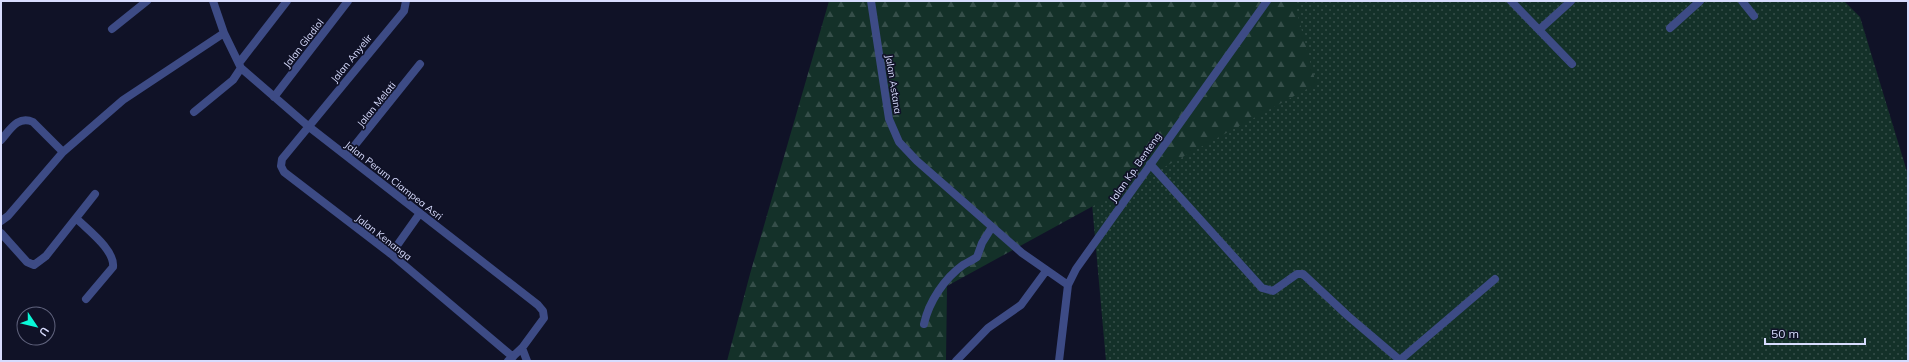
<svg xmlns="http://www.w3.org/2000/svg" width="1909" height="362" viewBox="0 0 1909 362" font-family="Mulish,sans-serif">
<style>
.grass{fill:url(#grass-dots)}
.forest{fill:url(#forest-firs)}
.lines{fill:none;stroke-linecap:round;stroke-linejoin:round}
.minor{stroke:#3d4b85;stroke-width:8}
.labels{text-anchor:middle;stroke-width:3.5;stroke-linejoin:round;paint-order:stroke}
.street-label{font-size:10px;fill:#d8dcfe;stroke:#101227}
</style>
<defs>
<pattern id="grass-dots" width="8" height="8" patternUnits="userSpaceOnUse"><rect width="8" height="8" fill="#143129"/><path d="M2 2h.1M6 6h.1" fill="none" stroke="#354e49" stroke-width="1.8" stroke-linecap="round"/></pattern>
<pattern id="forest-firs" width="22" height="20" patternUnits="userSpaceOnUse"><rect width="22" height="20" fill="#143129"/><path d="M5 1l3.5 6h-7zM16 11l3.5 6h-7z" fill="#354e49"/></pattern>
</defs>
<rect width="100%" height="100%" fill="#101227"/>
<path class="grass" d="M1074 1H1844L1860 17 1908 175V361H1106Z"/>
<path class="forest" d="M829 1H1294L1316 84 947 286 946 361H727L750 274Z"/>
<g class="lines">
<path class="minor" d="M213 1 224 33 241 68 308 126 538 305 543 311 544 318 522 348 508 361
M406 1 404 11 282 159 281 166 284 172 391 254 513 357
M871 1 889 119 899 142 917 161 1022 253 1068 285
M1511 1 1572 64
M1742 1 1754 16
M1670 28 1700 1
M112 29 147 1
M1539 30 1571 1
M239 63 287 1
M274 97 348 1
M194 112 233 80 241 68
M1 140C10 130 18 115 33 122L63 152
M347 155 420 64
M1150 164 1262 288 1273 291 1297 274H1303L1348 316 1401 361
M77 219C88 230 115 250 113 267L86 299
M1 221 8 216 63 152 123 100 224 33
M1 233 27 262 34 265 46 256 95 194
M391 254 420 213
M924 324C929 301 945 278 963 265 968 262 973 260 977 257L982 243 992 227
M522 348 527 361
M1400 360 1495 279
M956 361 988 328 1021 305 1046 271
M1059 361 1068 285 1076 269 1267 1"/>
</g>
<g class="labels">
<g class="street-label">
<text transform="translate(303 43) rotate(-52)" y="4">Jalan Gladiol</text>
<text transform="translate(351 58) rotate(-51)" y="4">Jalan Anyelir</text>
<text transform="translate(894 84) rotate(81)" y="4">Jalan Astana</text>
<text transform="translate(376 104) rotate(-51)" y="4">Jalan Melati</text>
<text transform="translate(1135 167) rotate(-55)" y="4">Jalan Kp. Benteng</text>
<text transform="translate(394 180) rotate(38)" y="4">Jalan Perum Ciampea Asri</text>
<text transform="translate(384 237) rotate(38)" y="4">Jalan Kenanga</text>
</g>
</g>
<rect width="1909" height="362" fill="none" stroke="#d8dcfe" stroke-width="4"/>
<g transform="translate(36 326) rotate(125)"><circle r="19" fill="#101227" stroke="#60637d"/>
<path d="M0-3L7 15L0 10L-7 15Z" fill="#0af8d8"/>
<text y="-6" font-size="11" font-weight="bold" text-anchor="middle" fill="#d8dcfe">U</text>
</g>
<path d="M1765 338v6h100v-6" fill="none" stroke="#d8dcfe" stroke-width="2"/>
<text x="1771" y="338" font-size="12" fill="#d8dcfe" stroke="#101227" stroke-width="3" paint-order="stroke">50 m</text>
</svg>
